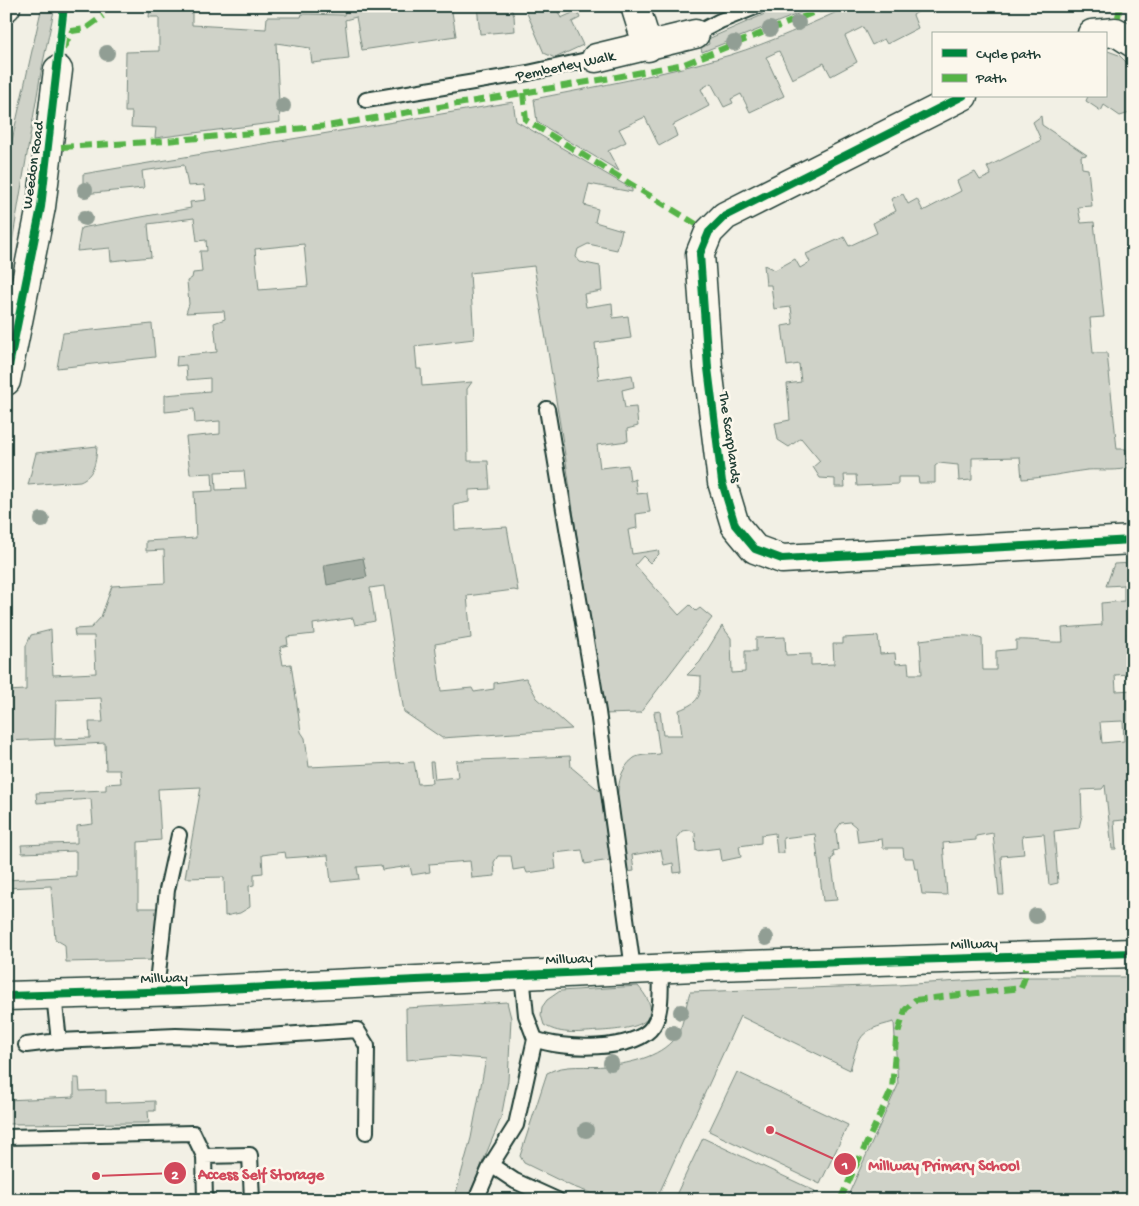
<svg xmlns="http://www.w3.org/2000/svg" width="1139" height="1206" viewBox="0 0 1139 1206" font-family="'Gochi Hand',sans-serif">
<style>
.green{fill:#cfd2c8;stroke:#77887e;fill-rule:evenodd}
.water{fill:#a2aba1;stroke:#6e7f75}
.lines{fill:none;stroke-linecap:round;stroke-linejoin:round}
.service-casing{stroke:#1f3d34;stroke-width:18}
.minor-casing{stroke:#1f3d34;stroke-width:31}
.trunk-casing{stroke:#1f3d34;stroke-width:31}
.service{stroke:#fbf7ec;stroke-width:14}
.minor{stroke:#fbf7ec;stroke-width:28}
.trunk{stroke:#fbf7ec;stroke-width:28}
.quiet{stroke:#55b346;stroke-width:6;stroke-dasharray:12 6;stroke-linecap:butt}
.cycleway-casing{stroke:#fbf7ec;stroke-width:11}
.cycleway{stroke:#00873e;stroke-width:8}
.tree{fill:#919e94}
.labels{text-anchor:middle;stroke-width:5;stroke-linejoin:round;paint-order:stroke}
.street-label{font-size:15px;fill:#1f3d34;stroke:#fbf7ec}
.leader{fill:none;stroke:#d1495b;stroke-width:2}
.callout-dot{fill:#d1495b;stroke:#fbf7ec;stroke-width:2}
.mark-label{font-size:15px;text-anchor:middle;font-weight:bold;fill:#fff}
.callout-label{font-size:16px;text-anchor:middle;font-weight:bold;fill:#d1495b;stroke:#fbf7ec;stroke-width:5;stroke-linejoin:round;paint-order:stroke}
</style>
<rect width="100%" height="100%" fill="#f2f0e5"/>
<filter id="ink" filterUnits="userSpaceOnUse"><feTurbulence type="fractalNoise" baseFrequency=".02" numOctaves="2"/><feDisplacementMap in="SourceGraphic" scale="10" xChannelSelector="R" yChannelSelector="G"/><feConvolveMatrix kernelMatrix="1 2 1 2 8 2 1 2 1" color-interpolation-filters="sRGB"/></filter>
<g filter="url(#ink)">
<path class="green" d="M42 6H55L41 72 9 260 6 301V167Z
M150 6H192V25L266 29 267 17H301L302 14 344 15 345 6H376L377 9 391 8V6H451L456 36 362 50 356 17 345 20 349 59 312 63 310 48 276 43 280 122 155 138 156 128 131 127 132 112H125L126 52 159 51V17H149Z
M477 6H510L514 16 515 31 480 34Z
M524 6H555L561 18 577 11 580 18 572 22 583 45 555 58 544 53Z
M783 6H818L702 52 701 48 709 44 708 39Z
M850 6 926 7 913 15 918 28 887 44 884 39 872 45 863 27 845 36 857 62 831 76 824 63 792 79 779 51 766 57 784 96 750 112 741 94 731 99 733 103 724 107 711 83 701 89 709 106 673 125 677 136 659 146 645 117 619 129 626 142 608 151 619 171 537 122 534 99C599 86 666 74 730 55 772 42 810 24 850 6Z
M1105 50 1119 55 1133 69V112L1120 116 1104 105 1101 111 1086 101 1088 96H1105Z
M513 102 516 121 632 189V192L589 184 584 205 598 209 595 222 622 230 617 250 588 244 578 249 576 257 580 262 600 266 602 291 584 294 586 307 612 303 613 318 628 316 631 338 595 343 599 380 632 375 634 387 622 390 625 408 636 407 638 426 627 429 628 441 597 445 600 468 628 465 630 481 635 479 637 494 647 493 650 512 636 514 637 528 628 530 632 554 658 550 659 554 650 563 643 556 635 565 679 615 690 605 696 611 700 608 712 618 640 713 602 714 566 461 534 266 470 273 474 339 415 346 417 369H421L422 386 472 382 467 389 468 461H488L490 489 469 490V502L454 505 455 530 507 527 518 591 514 590 467 596 471 638 435 644 441 691 472 688 474 692 494 689V683L526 678 537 698 572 729 442 738 404 712 384 586 370 588 375 621 355 625 353 618 313 624 314 634 287 637 288 645 280 647 283 665 291 664 301 732 305 738 309 767 414 762 418 784 432 783 430 762H433L435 779 458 777 456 761 570 756 571 767 601 792 610 860 585 864 582 850 554 853 556 869 527 873 525 868 513 870 511 856H498L494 862 495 876 472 878 470 861 429 864 430 872 412 875 410 866 382 870 381 865 357 867 359 879 331 882 328 855 286 858 285 852 262 855 263 873 254 874V885L249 886 250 907 240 913 225 916 224 877 185 878 201 787 158 789 161 840 138 842V908H157L154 960 66 962 65 945 55 939 51 886 6 888V880L76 876V851L22 853 21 845 77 843V826L93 824 91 799 37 803 36 793 106 790V784L121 783 120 770H106L105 743 55 746 54 739 6 741V691L26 690V646L31 635 51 630 53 675 96 673 94 636H75L74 629 91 628 101 617 112 586 165 583 164 550 146 551V541L196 538 194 492 213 491 212 473 190 474 186 437 220 434V421L195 423 194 409 165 412V395L210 391V378L187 380 186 365 176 366 177 356 217 352 214 323 225 319 224 311 186 313 189 304 187 281 192 278 193 273 202 272 200 251H207L206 240 197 241 194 218 148 224 151 257 111 261 110 248 77 251 81 228 191 208 190 202 206 200 204 185 188 186 184 165 142 171 144 188 83 194V174ZM304 244 308 286 259 290 255 249ZM244 471 246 489 216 490 215 472ZM101 698 103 722H89L90 738 55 739 56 700Z
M1041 116 1042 125 1087 155 1081 156 1082 168 1088 169 1092 206 1078 207 1081 223 1094 222 1104 317 1090 318 1093 353H1107L1117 449H1126L1127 460 1133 459V470L1130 467C1118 472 1101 469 1087 470 1065 473 1044 478 1022 479L1020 457 972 458V480L959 481 958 465 939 463 935 466V483H919L918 477H898V484L857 486 856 475H844L845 487H835V479L820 478 813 467 820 461 801 438 789 447 778 440 775 423 790 420 787 384 801 382 799 364 787 366 782 326 793 324 791 307 774 309 771 285H766L764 265 775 270 795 259 800 268 810 262 806 254 844 237 849 246 877 233 873 223 896 211 891 199 903 194 908 204 917 199 923 211 961 191 957 181 975 172 980 180 991 175 987 167 1041 140 1033 122Z
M152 324 155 357 57 368 63 333Z
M97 446C96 461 95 475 80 481L28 485 36 453Z
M1133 563V632L1127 633 1129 674 1115 675 1116 691 1133 690V819L1114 821 1116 849H1112L1105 785 1102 789 1081 790 1082 815 1079 828 1054 831 1058 883 1049 885 1044 834 1022 836 1024 854 1001 856 1004 895H999L993 833 976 836V840L943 843 947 895 922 894 918 869H915L913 858H904L903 848H883L882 839 858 842 856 827 850 822 841 823 836 830 838 850 833 851 834 857 831 859 837 900 823 901 815 834 783 838 784 853H777L775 833 761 835V843L739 846 741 857 722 861 720 848 696 851 695 833 690 830 682 831 677 837 681 872 674 873 673 863 664 865 661 850 632 855 634 871 627 872C623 842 604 779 634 758 640 754 653 755 660 754L654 712 660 711 663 735H682L679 710C700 702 701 696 701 676L687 675 700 662 722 626 731 638 732 673 745 672V651H756V638L785 637 786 655 811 654V665L834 664 833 644H843V638L878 636 880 654 895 653 896 664 908 663 909 674H922L920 640C938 638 965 632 982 639L983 670H996V651L1016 649V640C1034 639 1047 643 1063 642L1062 628 1102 625 1101 603 1124 601V585L1106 586 1114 564ZM1123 721 1124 741 1102 743 1100 722Z
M1025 977H1133V1200H846L898 1085 894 1022C858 1031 860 1035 850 1070L740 1016 657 1198 610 1200 571 1186 524 1163 520 1156 547 1073C566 1063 587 1068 607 1066 632 1063 665 1056 678 1033 684 1024 686 1003 690 992L897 985Z
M638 986C671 1024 632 1029 601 1031 581 1032 562 1036 544 1025L541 1015 542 1007 547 1000 560 991Z
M507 1002 511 1018 508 1081 501 1118 467 1200H454L471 1138 486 1059 448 1056 407 1060 406 1008Z
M737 1072 848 1125 820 1184 709 1131Z
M74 1078H79L80 1091 106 1090V1103L155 1101V1111H148L149 1123 6 1124V1100L74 1097Z
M703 1138 815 1191 811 1200H686L676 1195Z"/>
<path class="water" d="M363 558 367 577 327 585 324 565Z"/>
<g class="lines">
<g class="service-casing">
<path id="service" d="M695 34 720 21 758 6
M366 100 528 73 596 58
M547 409 598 712 633 969
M522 974 526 1015 535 1039C561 1050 636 1052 653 1026 663 1011 660 985 661 968
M156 992 167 890 179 835
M59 1041 176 1036 236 1038 357 1030 367 1046 366 1132
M26 1045 59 1041 54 995
M6 1137 193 1133 204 1156
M491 1165 515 1181 557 1200
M205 1200 204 1156 250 1155 252 1200
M476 1200 491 1165 516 1125 535 1039"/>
</g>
<g class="minor-casing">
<path id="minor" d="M635 6 648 47
M1092 34 1116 32 1133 43
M596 58 695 34
M963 96 725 216 709 232 700 254 708 368 722 482 735 525 755 549 782 559 1133 540
M6 381 41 207 58 70
M6 996 182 991 716 966 1133 953"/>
</g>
<g class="trunk-casing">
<path id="trunk" d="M6 7V6"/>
</g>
<use href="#service" class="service"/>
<use href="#minor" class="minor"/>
<use href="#trunk" class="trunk"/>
<path class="quiet" d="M1118 17 1120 6
M63 49 72 31 85 29 103 16
M523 93 526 120 696 224
M61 147 166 141 327 126 611 78 684 64 830 6
M840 1200 892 1089 896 1039 905 1010 915 1000 1021 988 1025 977V968"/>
<g class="cycleway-casing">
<path id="cycleway" d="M963 96 725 216 709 232 700 254 708 368 722 482 735 525 755 549 782 559 1133 540
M6 381 41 207 64 6
M6 996 182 991 716 966 1133 953"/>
</g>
<use href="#cycleway" class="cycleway"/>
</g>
<g class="tree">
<circle cx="798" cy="23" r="8"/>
<circle cx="770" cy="29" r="8"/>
<circle cx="734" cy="43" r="8"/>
<circle cx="107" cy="53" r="8"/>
<circle cx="283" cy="106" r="8"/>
<circle cx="85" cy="190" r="8"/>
<circle cx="85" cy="218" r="8"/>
<circle cx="42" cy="520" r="8"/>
<circle cx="1036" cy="916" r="8"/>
<circle cx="766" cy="938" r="8"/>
<circle cx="681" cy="1012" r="8"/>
<circle cx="673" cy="1033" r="8"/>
<circle cx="611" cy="1063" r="8"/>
<circle cx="586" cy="1130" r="8"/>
</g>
</g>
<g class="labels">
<g class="street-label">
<text transform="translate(565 65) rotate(-12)" y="5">Pemberley Walk</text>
<text transform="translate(32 165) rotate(-82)" y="5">Weedon Road</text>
<text transform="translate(731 437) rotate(82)" y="5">The Scarplands</text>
<text transform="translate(974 943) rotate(-2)" y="5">Millway</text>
<text transform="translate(569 958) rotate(-2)" y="5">Millway</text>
<text transform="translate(164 977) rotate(-2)" y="5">Millway</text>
</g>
</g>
<path class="leader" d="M770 1130L845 1164M96 1176L175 1173"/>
<g class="callout-dot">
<circle cx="770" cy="1130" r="5"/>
<circle cx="96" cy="1176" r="5"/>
<circle cx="845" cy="1164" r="12"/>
<circle cx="175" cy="1173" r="12"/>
</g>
<g class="mark-label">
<text x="845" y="1169">1</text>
<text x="175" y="1179">2</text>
</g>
<g class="callout-label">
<text x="944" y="1170">Millway Primary School</text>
<text x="261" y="1179">Access Self Storage</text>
</g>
<rect width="1139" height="1206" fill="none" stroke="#fbf7ec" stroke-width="25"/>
<rect x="12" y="12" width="1114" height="1181" fill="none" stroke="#1f3d34" stroke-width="2" filter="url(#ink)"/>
<rect x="932" y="32" width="175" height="65" fill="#fbf7ec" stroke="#a3ada2"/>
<rect x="942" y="49" width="25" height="8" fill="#00873e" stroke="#a3ada2"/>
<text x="976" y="58" font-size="15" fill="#1f3d34">Cycle path</text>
<rect x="942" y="74" width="25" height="8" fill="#55b346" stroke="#a3ada2"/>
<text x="976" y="82" font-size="15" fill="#1f3d34">Path</text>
</svg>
